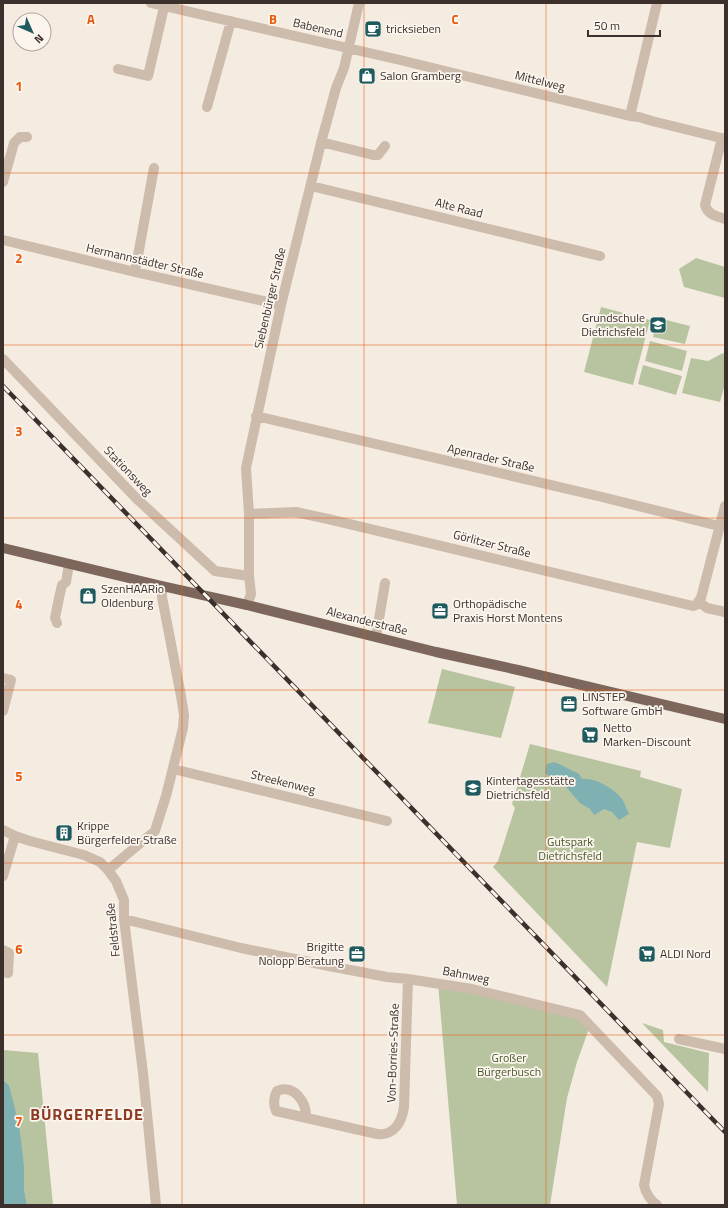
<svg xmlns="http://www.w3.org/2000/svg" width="728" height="1208" viewBox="0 0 728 1208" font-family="'Titillium Web',sans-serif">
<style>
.green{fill:#b8c4a0}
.water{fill:#7fb0b2}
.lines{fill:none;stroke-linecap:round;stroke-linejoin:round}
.minor{stroke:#cdbbac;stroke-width:10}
.major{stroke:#7d675c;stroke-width:10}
.rail-casing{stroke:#3b302b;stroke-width:4.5}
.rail{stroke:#fbf5ee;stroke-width:3;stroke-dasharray:9;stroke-linecap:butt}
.grid{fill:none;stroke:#e8590c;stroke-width:1;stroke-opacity:0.55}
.labels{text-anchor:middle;stroke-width:3.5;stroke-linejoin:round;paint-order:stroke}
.street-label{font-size:12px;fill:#3b302b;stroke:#fbf5ee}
.poi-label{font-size:12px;fill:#3b302b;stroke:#fbf5ee;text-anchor:start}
.park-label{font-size:12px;fill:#4a5a2e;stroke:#fbf5ee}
.district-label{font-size:16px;font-weight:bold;letter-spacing:1px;fill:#8c3b22;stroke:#fbf5ee}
.grid-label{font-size:13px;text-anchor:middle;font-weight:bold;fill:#e8590c;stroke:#fbf5ee;stroke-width:3.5;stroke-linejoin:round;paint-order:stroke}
</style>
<rect width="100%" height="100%" fill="#f4ebe1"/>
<path class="green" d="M696 258 725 267V298L684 287 679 269Z
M601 307 650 320 633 385 584 372Z
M658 318 690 326 685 344 653 337Z
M650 341 687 351 682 371 645 361Z
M723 353 725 355V384L720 402 682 393 691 358 708 361Z
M643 365 682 376 676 395 638 384Z
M442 669 515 687 501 738 428 723Z
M530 744 641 771 640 777 682 789 670 848 637 842 607 987 493 867 498 861 515 808 512 804Z
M438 983 580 1015 590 1026 577 1062 567 1098 550 1205H457Z
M642 1023 663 1030 664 1042 709 1053 708 1092Z
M3 1050 38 1053 53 1205H27L24 1189V1166L9 1085 3 1080Z"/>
<path class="water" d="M554 762C563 765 570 770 579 774L582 779C594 777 615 789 622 799 625 803 626 809 629 814L619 820 612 812 604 809 594 815 590 809 580 803 560 780 551 778 545 773 547 764Z
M3 1080 9 1085 19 1125 24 1166V1189L27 1205H3Z"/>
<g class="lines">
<path class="minor" d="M151 3 400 60 630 116 639 117 652 121 725 139
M118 69 148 76 164 7
M207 107 231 21
M630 116 657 3
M722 138 705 205C708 215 716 216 725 219
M321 142 373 155H378L385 146
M3 182 14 143 20 137H27
M311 186 600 256
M3 240 135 272 281 305
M135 272 154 168
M3 359 137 499 215 571 249 576
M256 416 602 497 719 526
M249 514 296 512 328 519 693 606 696 605 701 598 725 506
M699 602 707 608 725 612
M247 605 251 594 249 576V514L246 468 281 305 322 139 336 88 344 68 359 3
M57 623 55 618 59 598 62 585 66 582 69 564
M376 637 385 583
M3 678 11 680 3 711
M173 769 387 821
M3 830 15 836 30 841 84 855 100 862 108 870 116 881 124 900V919L143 1073 156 1205
M108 870 155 831 166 796 183 728 184 715 181 696 162 597V586
M3 876 15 836
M124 919 241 948 329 966 387 977 408 979 472 989 580 1015 657 1096 659 1104 644 1185C646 1194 650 1200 657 1205
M3 950 9 953 8 973 3 972
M679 1039 725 1049
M306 1118C307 1103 294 1083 277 1091 274 1096 273 1105 276 1111L377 1134C394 1136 402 1122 404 1107L408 979"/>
<path class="major" d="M3 548 162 586 247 605 436 652 518 670 725 719"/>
<g class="rail-casing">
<path id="rail" d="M3 386 725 1132"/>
</g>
<use href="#rail" class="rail"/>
</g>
<path class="grid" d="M182 3V1205M364 3V1205M546 3V1205M3 173H725M3 345H725M3 518H725M3 690H725M3 863H725M3 1035H725"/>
<defs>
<g id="cafe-square" transform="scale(0.9)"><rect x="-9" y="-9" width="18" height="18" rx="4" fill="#1f5a5e" stroke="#fbf5ee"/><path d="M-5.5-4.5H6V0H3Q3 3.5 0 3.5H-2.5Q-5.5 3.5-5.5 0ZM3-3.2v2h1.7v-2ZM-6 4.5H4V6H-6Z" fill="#fff"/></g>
<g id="shop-square" transform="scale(0.9)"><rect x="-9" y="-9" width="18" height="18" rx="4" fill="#1f5a5e" stroke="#fbf5ee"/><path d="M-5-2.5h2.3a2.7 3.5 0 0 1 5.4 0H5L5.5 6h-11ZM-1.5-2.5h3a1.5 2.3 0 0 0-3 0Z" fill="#fff"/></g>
<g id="school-square" transform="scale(0.9)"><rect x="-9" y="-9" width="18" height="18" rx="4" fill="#1f5a5e" stroke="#fbf5ee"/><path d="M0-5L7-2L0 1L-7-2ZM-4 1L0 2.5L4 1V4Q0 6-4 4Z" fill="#fff"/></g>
<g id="office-square" transform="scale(0.9)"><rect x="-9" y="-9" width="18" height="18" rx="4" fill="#1f5a5e" stroke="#fbf5ee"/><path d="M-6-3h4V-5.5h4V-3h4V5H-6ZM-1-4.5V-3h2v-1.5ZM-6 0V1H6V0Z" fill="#fff"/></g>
<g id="supermarket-square" transform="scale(0.9)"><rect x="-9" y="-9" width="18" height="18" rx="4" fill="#1f5a5e" stroke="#fbf5ee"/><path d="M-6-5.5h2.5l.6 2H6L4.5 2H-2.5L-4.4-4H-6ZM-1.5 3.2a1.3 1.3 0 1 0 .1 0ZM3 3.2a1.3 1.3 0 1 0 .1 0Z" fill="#fff"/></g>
<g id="building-square" transform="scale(0.9)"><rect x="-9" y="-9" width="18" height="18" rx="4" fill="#1f5a5e" stroke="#fbf5ee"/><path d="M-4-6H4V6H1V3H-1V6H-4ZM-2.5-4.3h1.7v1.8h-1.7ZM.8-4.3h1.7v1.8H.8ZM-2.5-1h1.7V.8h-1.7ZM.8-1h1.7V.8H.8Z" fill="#fff"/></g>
</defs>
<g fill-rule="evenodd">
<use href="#cafe-square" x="373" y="29"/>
<use href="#shop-square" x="367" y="76"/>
<use href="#school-square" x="658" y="325"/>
<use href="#shop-square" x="88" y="596"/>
<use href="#office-square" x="440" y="611"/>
<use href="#office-square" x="569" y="704"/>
<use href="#supermarket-square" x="590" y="735"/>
<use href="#school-square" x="473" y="788"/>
<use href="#building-square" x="64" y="833"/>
<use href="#office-square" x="357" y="954"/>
<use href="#supermarket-square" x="647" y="954"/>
</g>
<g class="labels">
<g class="street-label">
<text transform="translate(318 28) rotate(13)" y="4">Babenend</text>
<text transform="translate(540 81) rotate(14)" y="4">Mittelweg</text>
<text transform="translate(459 208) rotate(14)" y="4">Alte Raad</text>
<text transform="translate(145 261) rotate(13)" y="4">Hermannstädter Straße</text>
<text transform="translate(270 298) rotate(-77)" y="4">Siebenbürger Straße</text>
<text transform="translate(491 458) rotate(13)" y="4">Apenrader Straße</text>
<text transform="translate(128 471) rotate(46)" y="4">Stationsweg</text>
<text transform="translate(492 544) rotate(14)" y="4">Görlitzer Straße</text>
<text transform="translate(367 621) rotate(14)" y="4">Alexanderstraße</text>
<text transform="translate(283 782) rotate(14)" y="4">Streekenweg</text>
<text transform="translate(113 930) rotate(-96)" y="4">Feldstraße</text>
<text transform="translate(466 975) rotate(11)" y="4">Bahnweg</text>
<text transform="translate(393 1053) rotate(-88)" y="4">Von-Borries-Straße</text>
</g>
<g class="poi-label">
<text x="386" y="33">tricksieben</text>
<text x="380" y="80">Salon Gramberg</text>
<text x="645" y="322" text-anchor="end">Grundschule<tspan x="645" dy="14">Dietrichsfeld</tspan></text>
<text x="101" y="593">SzenHAARio<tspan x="101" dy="14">Oldenburg</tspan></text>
<text x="453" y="608">Orthopädische<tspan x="453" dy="14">Praxis Horst Montens</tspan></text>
<text x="582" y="701">LINSTEP<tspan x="582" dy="14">Software GmbH</tspan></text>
<text x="603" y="732">Netto<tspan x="603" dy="14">Marken-Discount</tspan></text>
<text x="486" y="785">Kintertagesstätte<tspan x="486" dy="14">Dietrichsfeld</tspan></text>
<text x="77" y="830">Krippe<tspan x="77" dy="14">Bürgerfelder Straße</tspan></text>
<text x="344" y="951" text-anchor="end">Brigitte<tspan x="344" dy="14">Nolopp Beratung</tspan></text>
<text x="660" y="958">ALDI Nord</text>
</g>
<g class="park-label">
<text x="570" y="846">Gutspark<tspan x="570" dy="14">Dietrichsfeld</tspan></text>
<text x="509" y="1062">Großer<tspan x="509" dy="14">Bürgerbusch</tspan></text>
</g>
<g class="district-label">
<text x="87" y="1120">BÜRGERFELDE</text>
</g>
</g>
<g class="grid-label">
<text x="91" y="24">A</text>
<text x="273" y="24">B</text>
<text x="455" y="24">C</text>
<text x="19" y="91">1</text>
<text x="19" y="263">2</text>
<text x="19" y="436">3</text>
<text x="19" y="609">4</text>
<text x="19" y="781">5</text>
<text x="19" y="954">6</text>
<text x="19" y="1126">7</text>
</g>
<rect width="728" height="1208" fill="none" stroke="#3b302b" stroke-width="8"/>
<g transform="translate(32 32) rotate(135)"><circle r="19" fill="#fbf5ee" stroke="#aea6a0"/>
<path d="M0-3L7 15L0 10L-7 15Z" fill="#1f5a5e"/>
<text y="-6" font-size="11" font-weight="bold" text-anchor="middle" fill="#3b302b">N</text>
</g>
<path d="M588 30v6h72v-6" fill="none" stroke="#3b302b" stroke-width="2"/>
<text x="594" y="30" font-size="12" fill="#3b302b" stroke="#fbf5ee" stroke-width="3" paint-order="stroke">50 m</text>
</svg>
